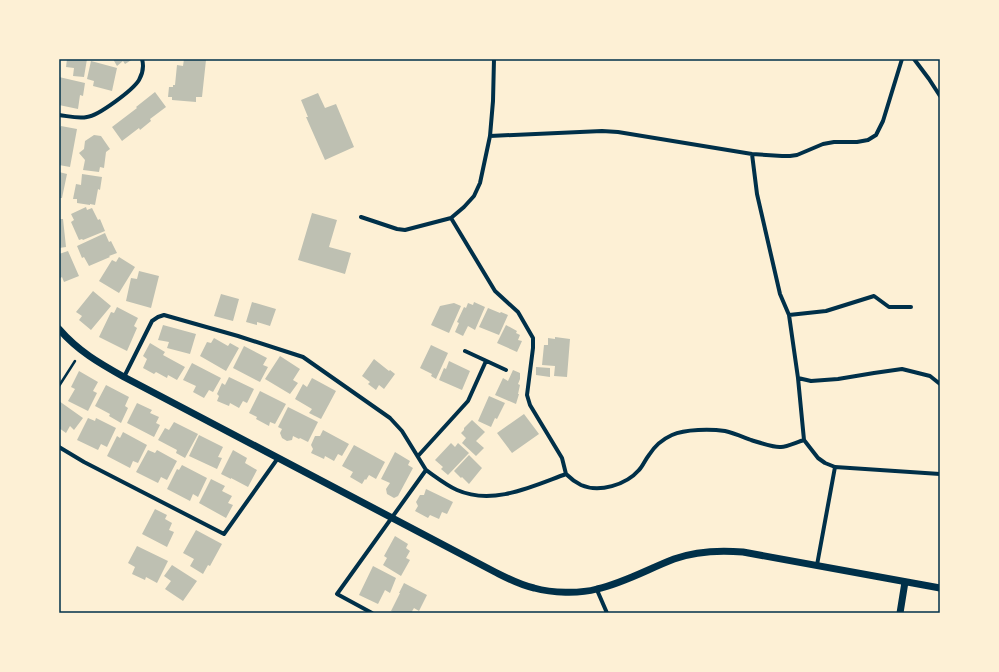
<svg xmlns="http://www.w3.org/2000/svg" width="999" height="672" viewBox="0 0 999 672" font-family="Quicksand,sans-serif">
<style>
.building{fill:#bec0b2}
.lines{fill:none;stroke-linecap:round;stroke-linejoin:round}
.path{stroke:#003049;stroke-width:2.5}
.minor{stroke:#003049;stroke-width:4}
.tertiary{stroke:#003049;stroke-width:7}
.neatline{fill:none;stroke:#003049;stroke-width:1.5}
</style>
<rect width="100%" height="100%" fill="#fdf0d5"/>
<path class="building" d="M67 59H87L84 77 73 76 74 68 66 67Z
M113 59H133L125 64 123 61 117 66Z
M184 59 206 60 202 97H196V102L172 100V97H168L169 87H173V85H175L177 65 183 66Z
M91 61 117 68 112 91 93 86 94 81 87 79Z
M59 77 85 83 83 96 80 95 78 109 59 105Z
M155 92 166 107 150 119 151 121 140 130 139 128 122 141 112 127 137 108 136 107Z
M318 93 325 108 336 104 354 147 325 160 306 117H308L301 100Z
M61 126 77 129 70 167 59 165V128H60Z
M94 135 101 136 110 149 106 152 104 168 100 167 99 172 83 170 85 160 79 153 84 149 85 141Z
M59 172 67 174 62 198H59Z
M82 174 102 177 100 190 98 189 95 205 90 204V205L77 203V199H73L76 184 81 185Z
M86 207 87 210 92 208 98 220 100 219 105 231 83 240 82 239 79 240 71 222 74 220 71 214Z
M312 213 337 220 329 247 351 253 345 274 298 260Z
M59 219H63L66 247 59 248Z
M105 233 109 242 111 241 117 253 109 256 110 257 89 266 84 257 82 258 77 246Z
M68 251 79 276 64 282 62 277 59 279V254Z
M119 257 135 267 119 293 99 281 112 260 116 262Z
M139 271 159 276 151 308 126 301 131 278 137 279Z
M93 291 111 306 91 330 79 320 82 316 76 312Z
M221 294 239 299 233 321 214 316Z
M252 302 276 309 270 326 257 322V325L246 322Z
M474 302 485 307 475 330 468 326 463 336 455 332 459 323 457 322 464 307 466 308 468 303 473 305Z
M454 303 461 306 449 333 431 325 440 306Z
M117 307 138 318 134 326 137 328 127 351 99 337 111 312 114 313Z
M488 308 500 313 501 312 508 315 499 335 479 327Z
M163 325 196 334 190 354 167 348 169 342 158 340Z
M506 325 517 331 516 333 520 335 518 340 522 341 517 352 497 343Z
M555 337 570 339 567 377 554 376 555 366 542 365 544 345H548V338L555 339Z
M214 338 228 346 230 343 239 348 226 371 200 356 207 342 211 343Z
M150 343 165 352 163 355 185 367 177 380 168 375 167 378 156 372 154 374 143 368 147 359 143 356Z
M431 345 448 353 436 379 431 376 432 374 420 368Z
M244 346 267 358 263 365 268 367 260 382 233 368Z
M280 356 300 369 293 380 298 383 290 394 265 379Z
M374 359 389 371 390 370 395 374 384 389 379 385 376 390 368 384 370 382 362 376Z
M449 361 470 371 462 390 439 380 444 368 446 369Z
M192 363 221 378 213 392 209 390 204 398 193 392 196 386 183 380Z
M536 367 550 368V377L536 375Z
M513 370 520 373V379L518 384 520 385 518 394H519L516 404 495 395 503 378 508 381Z
M79 371 98 382 93 391 97 393 88 411 68 401 75 389 71 387Z
M229 377 254 389 247 403 243 401 239 408 230 403 229 406 217 401 219 396 217 394 222 383 225 385Z
M312 378 336 391 321 419 309 413 312 409 295 399 303 384 307 387Z
M106 385 129 397 125 406 128 408 121 423 109 416 110 414 95 406Z
M260 391 286 404 275 424 270 422 269 426 256 419 257 417 249 413Z
M489 396 505 403 497 419 495 418 491 427 478 421Z
M59 401 83 418 74 430 70 426 66 433 59 428Z
M137 403 152 410 150 413 159 417 156 423 160 425 154 437 127 423Z
M288 407 318 422 308 442 300 438 299 439 293 436 292 440 287 441 282 438 280 433 282 429 278 427Z
M524 414 539 434 512 453 497 433Z
M88 418 95 421 96 418 116 428 107 447 101 444 98 450 77 440Z
M472 420 485 432 476 441 484 448 476 456 462 443 466 438 461 433 464 430V428Z
M174 422 198 434 185 458 176 453 177 450 158 440 165 428 169 430Z
M323 430 349 444 342 456 338 454 334 461 325 456 324 459 311 453 313 449 311 445 315 436H320Z
M123 432 147 445 138 463 133 461 130 468 107 456 117 436 120 438Z
M199 435 223 447 218 457 222 458 217 469 189 456Z
M451 443 455 447 458 443 469 453 448 475 441 469 443 467 435 460Z
M354 445 385 462 376 479 369 475 366 480 365 479 362 484 350 477 353 472 342 466Z
M148 450 155 453 157 450 177 461 167 480 161 477 158 483 136 472Z
M233 450 247 458 245 463 257 470 248 487 231 478V479L221 474Z
M395 452 410 461 408 465 413 468 398 496 394 498 387 494 386 489 390 483 381 479Z
M469 455 482 468 469 484 462 477 461 478 454 471Z
M182 465 207 478 198 497 193 494 190 501 167 489 177 469 179 470Z
M211 479 225 486 222 491 232 496 228 503 233 505 226 518 199 503Z
M426 489 453 502 447 514 442 512 439 519 430 515 428 518 415 511 418 506 416 502 420 495H424Z
M155 509 167 515 165 519 172 523 169 530 174 532 167 547 142 534Z
M196 530 222 544 210 566 208 565 203 574 190 566 194 559 183 553Z
M395 536 408 544 406 548 410 551 406 558 410 560 401 576 383 565 387 558 384 556Z
M137 546 168 561 157 583 146 577 145 580 132 574 135 567 128 563Z
M172 565 197 581 183 601 165 589 171 581 164 576Z
M373 566 396 578 390 593 385 590 378 604 359 595Z
M404 583 427 595 419 611 414 608 411 613H395L391 611 400 593H399Z"/>
<g class="lines">
<path class="path" d="M59 386 75 361"/>
<path class="minor" d="M914 59 929 79 940 96
M59 115C68 116 78 119 87 117 98 116 133 90 139 80 143 73 144 66 142 59
M490 136 602 131 618 132 752 154 782 156H790L797 155 823 144 834 142H857L868 140 876 135 883 121 902 59
M752 154 757 194 780 294 789 315 798 378 804 440 818 458 825 463 835 467
M361 217 397 229 405 230 451 218 464 207 474 196 480 183 490 136 493 101 494 59
M451 218 495 291 518 312 533 338V348L527 395 530 405 562 458 566 474
M789 315 826 311 874 296 889 307H911
M465 351 506 370
M124 377 152 321 158 317 164 315 238 336 303 357 390 418 402 431 426 470 337 594 372 613
M798 378 811 381 838 379 874 373 902 369 930 376 940 384
M59 447 84 462 224 534 278 458
M418 456 468 401 486 361
M426 470C436 477 446 485 457 490 493 506 533 486 566 474 570 478 575 482 581 485 599 493 626 485 639 470 643 466 645 460 649 455 654 447 663 439 672 435 685 429 711 429 725 431 734 433 743 437 751 440 758 442 774 448 781 447 787 447 797 442 804 440
M817 565 835 467 940 474
M597 590 607 613"/>
<path class="tertiary" d="M59 329C78 351 99 363 124 377L495 572C507 578 520 585 534 588 552 593 579 594 597 589 624 583 648 569 674 559 696 551 719 550 743 552L940 588
M900 613 905 582"/>
</g>
<rect width="999" height="672" fill="none" stroke="#fdf0d5" stroke-width="120"/>
<rect x="60" y="60" width="879" height="552" class="neatline"/>
</svg>
